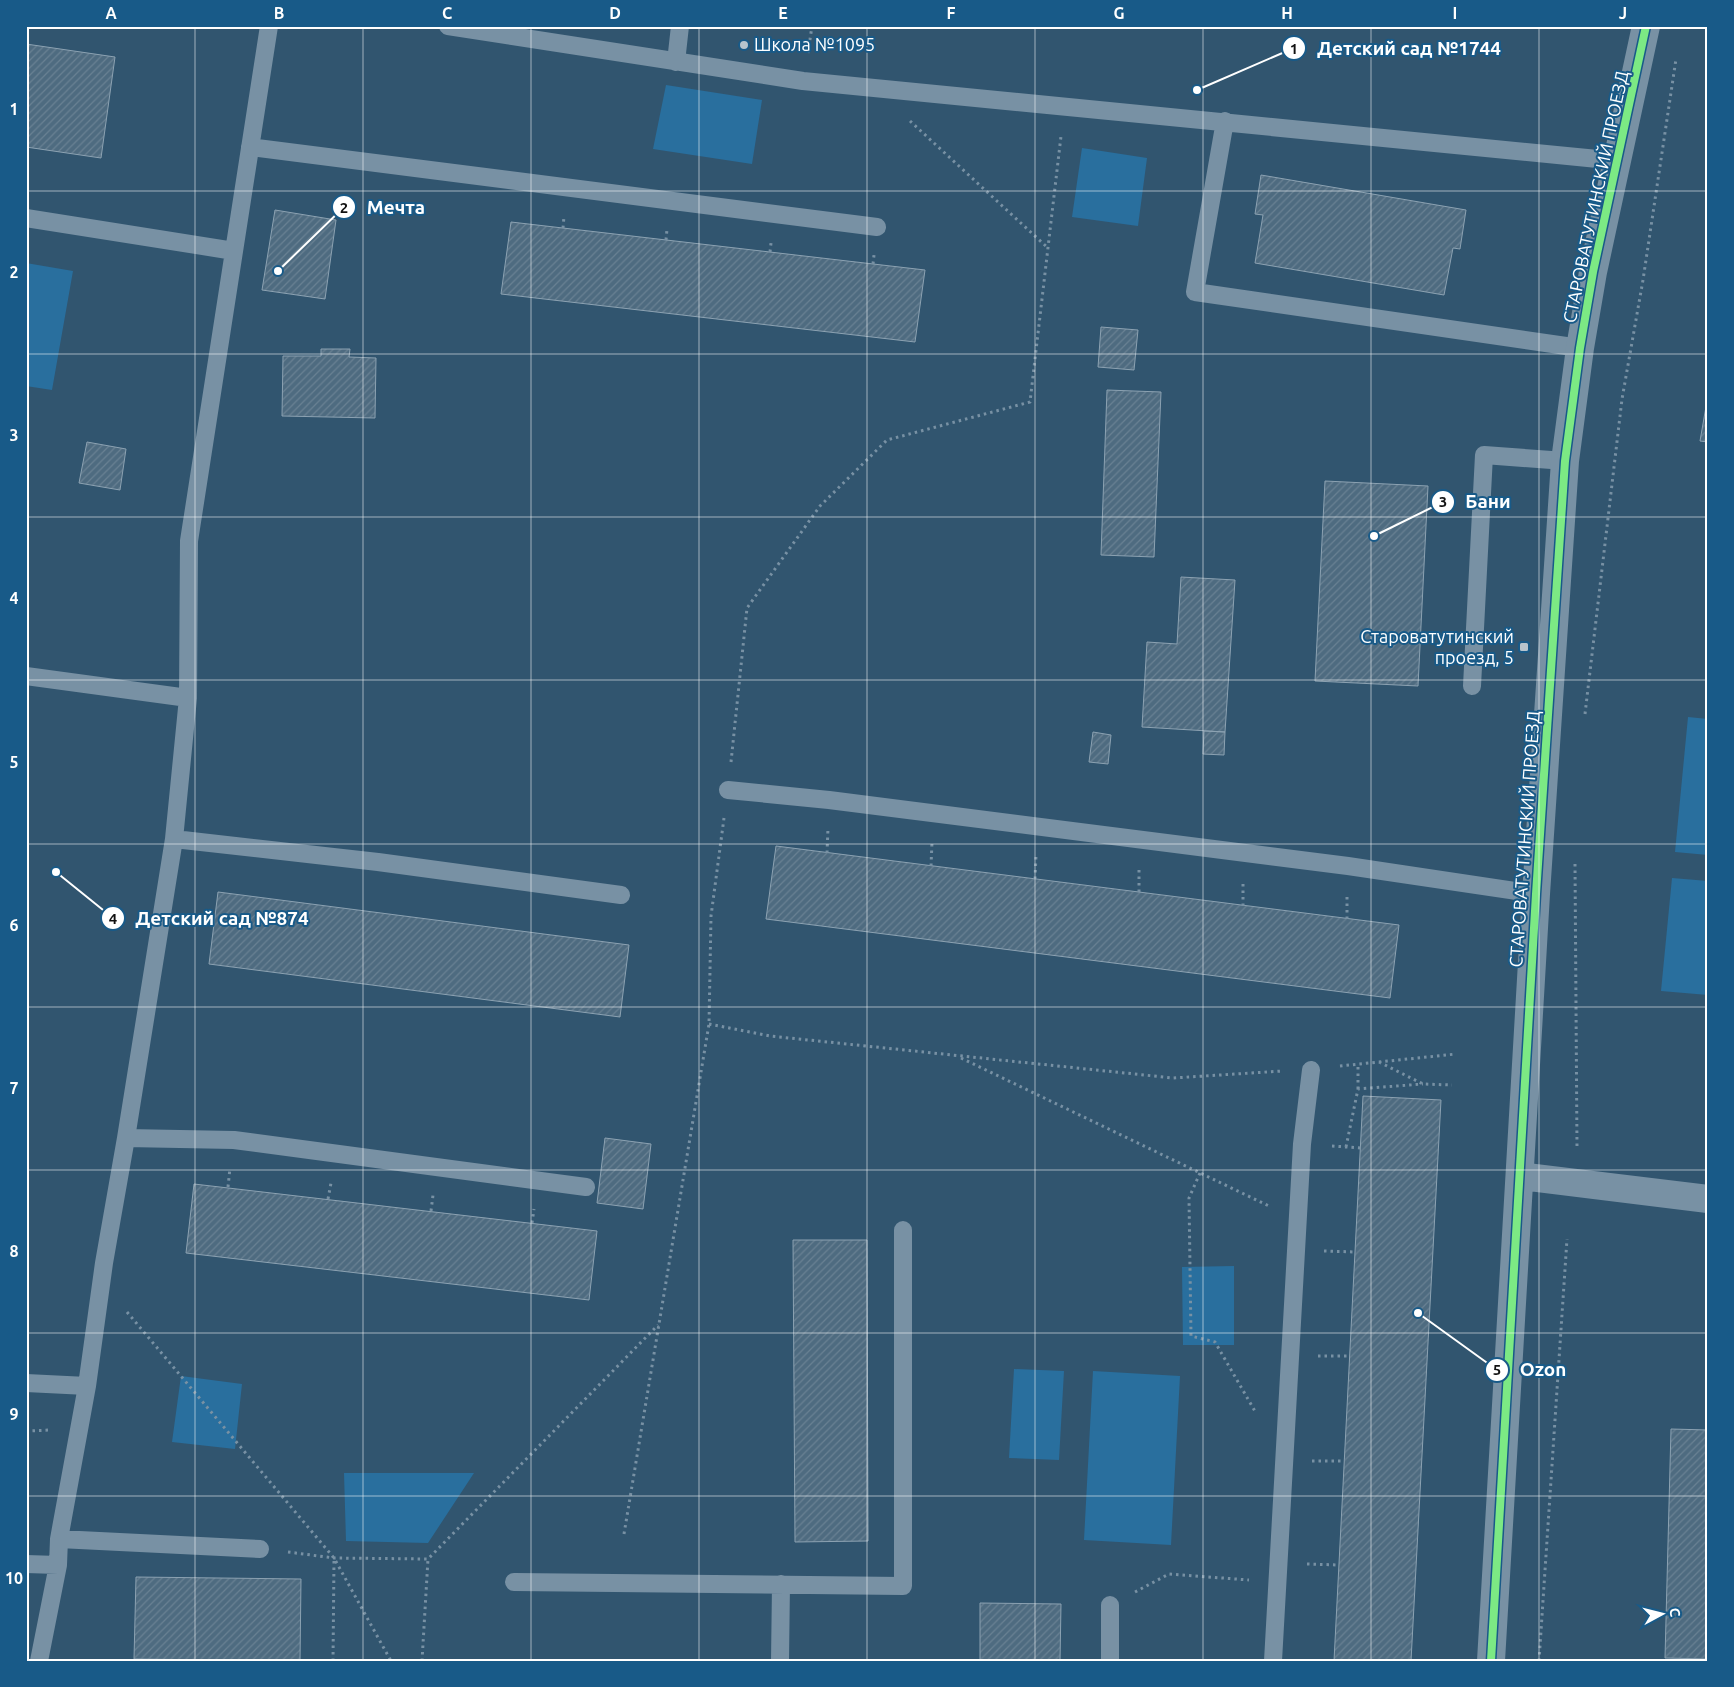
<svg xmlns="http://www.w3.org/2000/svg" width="1734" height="1687" viewBox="0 0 1734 1687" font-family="Ubuntu,sans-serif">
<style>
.green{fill:#296f9e}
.building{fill:url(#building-hatch);stroke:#8ca2b2}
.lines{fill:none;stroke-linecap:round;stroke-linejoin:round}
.path{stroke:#7891a4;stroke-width:3;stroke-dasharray:2.5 4;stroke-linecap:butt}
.lane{stroke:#7891a4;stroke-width:18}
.street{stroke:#7891a4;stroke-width:28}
.cycleway-casing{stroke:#185a88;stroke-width:11}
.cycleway{stroke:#7ce984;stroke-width:8}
.grid{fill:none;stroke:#fff;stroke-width:1;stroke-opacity:0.55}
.poi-dot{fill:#b7c4cd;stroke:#185a88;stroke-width:2}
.labels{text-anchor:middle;stroke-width:4;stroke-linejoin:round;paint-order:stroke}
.poi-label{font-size:18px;fill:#fff;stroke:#185a88;text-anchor:start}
.street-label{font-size:18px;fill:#fff;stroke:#185a88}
.leader{fill:none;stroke:#fff;stroke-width:2}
.callout-dot{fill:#fff;stroke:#185a88;stroke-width:2}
.mark-label{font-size:15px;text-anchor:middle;font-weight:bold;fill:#111}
.callout-label{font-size:19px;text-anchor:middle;font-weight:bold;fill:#fff;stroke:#185a88;stroke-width:4;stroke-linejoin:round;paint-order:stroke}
.neatline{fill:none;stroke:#fff;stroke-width:2}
.grid-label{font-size:16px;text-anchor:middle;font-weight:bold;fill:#fff}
</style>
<defs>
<pattern id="building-hatch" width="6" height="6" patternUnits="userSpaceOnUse" patternTransform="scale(1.25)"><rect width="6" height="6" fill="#4e6b80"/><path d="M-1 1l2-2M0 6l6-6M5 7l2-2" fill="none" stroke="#698193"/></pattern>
</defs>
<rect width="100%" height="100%" fill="#31556f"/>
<path class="green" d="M666 85 762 100 752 164 653 149Z
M1082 148 1147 158 1138 226 1072 217Z
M26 263 73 271 52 390 26 386Z
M1688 717 1708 719V855L1675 852Z
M1672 878 1708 881V995L1661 991Z
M1234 1266V1345H1183L1182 1267Z
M1014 1369 1064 1371 1059 1460 1009 1458Z
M1093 1371 1180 1376 1171 1545 1084 1540Z
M181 1376 242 1384 235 1449 172 1442Z
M344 1473H474L428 1543 346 1541Z"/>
<path class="building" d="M26 44 115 57 101 158 26 147Z
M1261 175 1466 210 1460 249 1453 248 1444 295 1255 263 1263 215 1255 214Z
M275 210 336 220 325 299 262 290Z
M511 222 925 270 915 342 501 294Z
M1101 327 1138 330 1134 370 1098 367Z
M321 349H350L349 357 376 358 375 418 282 416 283 356H321Z
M1107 390 1161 392 1154 557 1101 555Z
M1708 395V442L1700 441Z
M87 442 126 449 120 490 79 483Z
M1325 481 1428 486 1418 686 1315 681Z
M1181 577 1235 580 1225 732 1142 727 1147 642 1177 644Z
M1204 731 1225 732 1224 755 1203 754Z
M1093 732 1111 735 1108 764 1089 762Z
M776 846 1399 925 1390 998 766 919Z
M218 892 629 945 620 1017 209 964Z
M1363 1096 1441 1100 1411 1661H1334Z
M605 1138 651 1144 643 1209 597 1203Z
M194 1184 597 1231 589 1300 186 1253Z
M793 1240H867L868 1541 795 1542Z
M1671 1429 1708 1430V1659L1665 1658Z
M136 1577 301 1579 300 1661 134 1659Z
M980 1603 1061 1604 1060 1661H980Z"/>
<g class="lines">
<path class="path" d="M808 53 812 26
M910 121 1048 248
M563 228 564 216
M666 240 667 229
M770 252 771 243
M873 264 874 255
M1585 714 1622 399 1643 280 1676 59
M731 762 747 608 820 506 887 440 1030 402 1061 136
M827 853 828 828
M1575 864 1577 1148
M931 866 932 842
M1035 879 1036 855
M1139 892V868
M1243 906V881
M1347 919V894
M709 1024 770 1036 1173 1078 1282 1071
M961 1058 1271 1207
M1379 1062 1423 1084 1452 1085
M1340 1066 1456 1054
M1358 1089V1064
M1332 1146 1361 1148
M1346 1147 1358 1089 1423 1084
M1200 1173 1189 1198 1191 1336 1215 1342 1256 1413
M228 1187 230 1168
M328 1199 331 1183
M431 1211 433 1195
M532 1223 534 1209
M1324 1251 1356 1252
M127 1312 334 1558 391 1661
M1318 1356H1350
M26 1431 51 1430
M1312 1461H1345
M624 1534 709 1024 711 916 724 818
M288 1552 334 1558 428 1559 658 1325
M1307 1564 1339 1565
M1135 1592 1169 1574 1249 1580
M333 1661 334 1559
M422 1661 428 1559
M1539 1661 1567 1239"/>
<path class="lane" d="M448 26 803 81 1618 161
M676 62 680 26
M1225 121 1195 292 1580 348
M250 147 877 227
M26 218 234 251
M26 676 188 698
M1472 686 1484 455 1565 461
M728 790 829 800 1348 866 1536 894
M174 839 378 862 621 895
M126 1138 234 1140 586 1187
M26 1383 87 1386
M59 1539 260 1549
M26 1564 58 1565
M514 1582 903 1586V1230
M39 1661 58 1565 59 1539 87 1386 104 1263 126 1138 174 839 188 698 189 541 269 26
M780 1661 781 1584
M1110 1661V1605
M1273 1661 1302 1144 1311 1070"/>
<path class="street" d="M1520 1176 1708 1199
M1491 1661 1536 894 1565 461 1580 348 1593 272 1646 26"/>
<g class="cycleway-casing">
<path id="cycleway" d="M1491 1661 1536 894 1565 461 1580 348 1593 272 1646 26"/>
</g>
<use href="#cycleway" class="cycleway"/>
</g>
<path class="grid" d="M195 26V1661M363 26V1661M531 26V1661M699 26V1661M867 26V1661M1035 26V1661M1203 26V1661M1371 26V1661M1539 26V1661M26 191H1708M26 354H1708M26 517H1708M26 680H1708M26 844H1708M26 1007H1708M26 1170H1708M26 1333H1708M26 1496H1708"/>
<g class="poi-dot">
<circle cx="744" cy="45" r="5"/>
<rect x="1519" y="642" width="10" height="10" rx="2.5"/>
</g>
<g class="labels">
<g class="poi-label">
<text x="754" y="51">Школа №1095</text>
<text x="1514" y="643" text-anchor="end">Староватутинский<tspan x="1514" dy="21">проезд, 5</tspan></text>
</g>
<g class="street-label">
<text transform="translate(1596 197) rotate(-78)" y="6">СТАРОВАТУТИНСКИЙ ПРОЕЗД</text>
<text transform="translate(1525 839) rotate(-86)" y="6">СТАРОВАТУТИНСКИЙ ПРОЕЗД</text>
</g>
</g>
<path class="leader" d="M1197 90L1294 48M278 271L344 207M1374 536L1443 502M56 872L113 918M1418 1313L1497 1370"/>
<g class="callout-dot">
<circle cx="1197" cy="90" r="5"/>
<circle cx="278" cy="271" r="5"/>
<circle cx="1374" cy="536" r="5"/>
<circle cx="56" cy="872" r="5"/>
<circle cx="1418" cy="1313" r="5"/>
<circle cx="1294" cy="48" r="12"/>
<circle cx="344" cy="207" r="12"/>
<circle cx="1443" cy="502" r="12"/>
<circle cx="113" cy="918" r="12"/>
<circle cx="1497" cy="1370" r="12"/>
</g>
<g class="mark-label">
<text x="1294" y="54">1</text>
<text x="344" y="213">2</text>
<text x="1443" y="507">3</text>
<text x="113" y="924">4</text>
<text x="1497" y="1375">5</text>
</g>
<g class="callout-label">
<text x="1409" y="55">Детский сад №1744</text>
<text x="396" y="214">Мечта</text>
<text x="1488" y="508">Бани</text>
<text x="222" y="925">Детский сад №874</text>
<text x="1543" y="1376">Ozon</text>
</g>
<rect width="1734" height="1687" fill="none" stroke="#185a88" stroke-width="55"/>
<g transform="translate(1662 1614) rotate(83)" stroke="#185a88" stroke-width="4" paint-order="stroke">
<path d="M0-4L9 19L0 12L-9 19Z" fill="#ffffff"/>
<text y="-8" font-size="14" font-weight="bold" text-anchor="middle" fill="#ffffff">С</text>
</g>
<rect x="28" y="28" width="1678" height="1632" class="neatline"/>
<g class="grid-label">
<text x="111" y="19">A</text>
<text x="279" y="19">B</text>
<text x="447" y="19">C</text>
<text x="615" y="19">D</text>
<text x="783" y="19">E</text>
<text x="951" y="19">F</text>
<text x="1119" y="19">G</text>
<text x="1287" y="19">H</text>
<text x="1455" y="19">I</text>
<text x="1623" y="19">J</text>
<text x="14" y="115">1</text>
<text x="14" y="278">2</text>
<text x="14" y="441">3</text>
<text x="14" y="604">4</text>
<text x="14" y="768">5</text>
<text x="14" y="931">6</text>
<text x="14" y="1094">7</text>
<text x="14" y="1257">8</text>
<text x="14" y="1420">9</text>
<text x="14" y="1584">10</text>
</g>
</svg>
